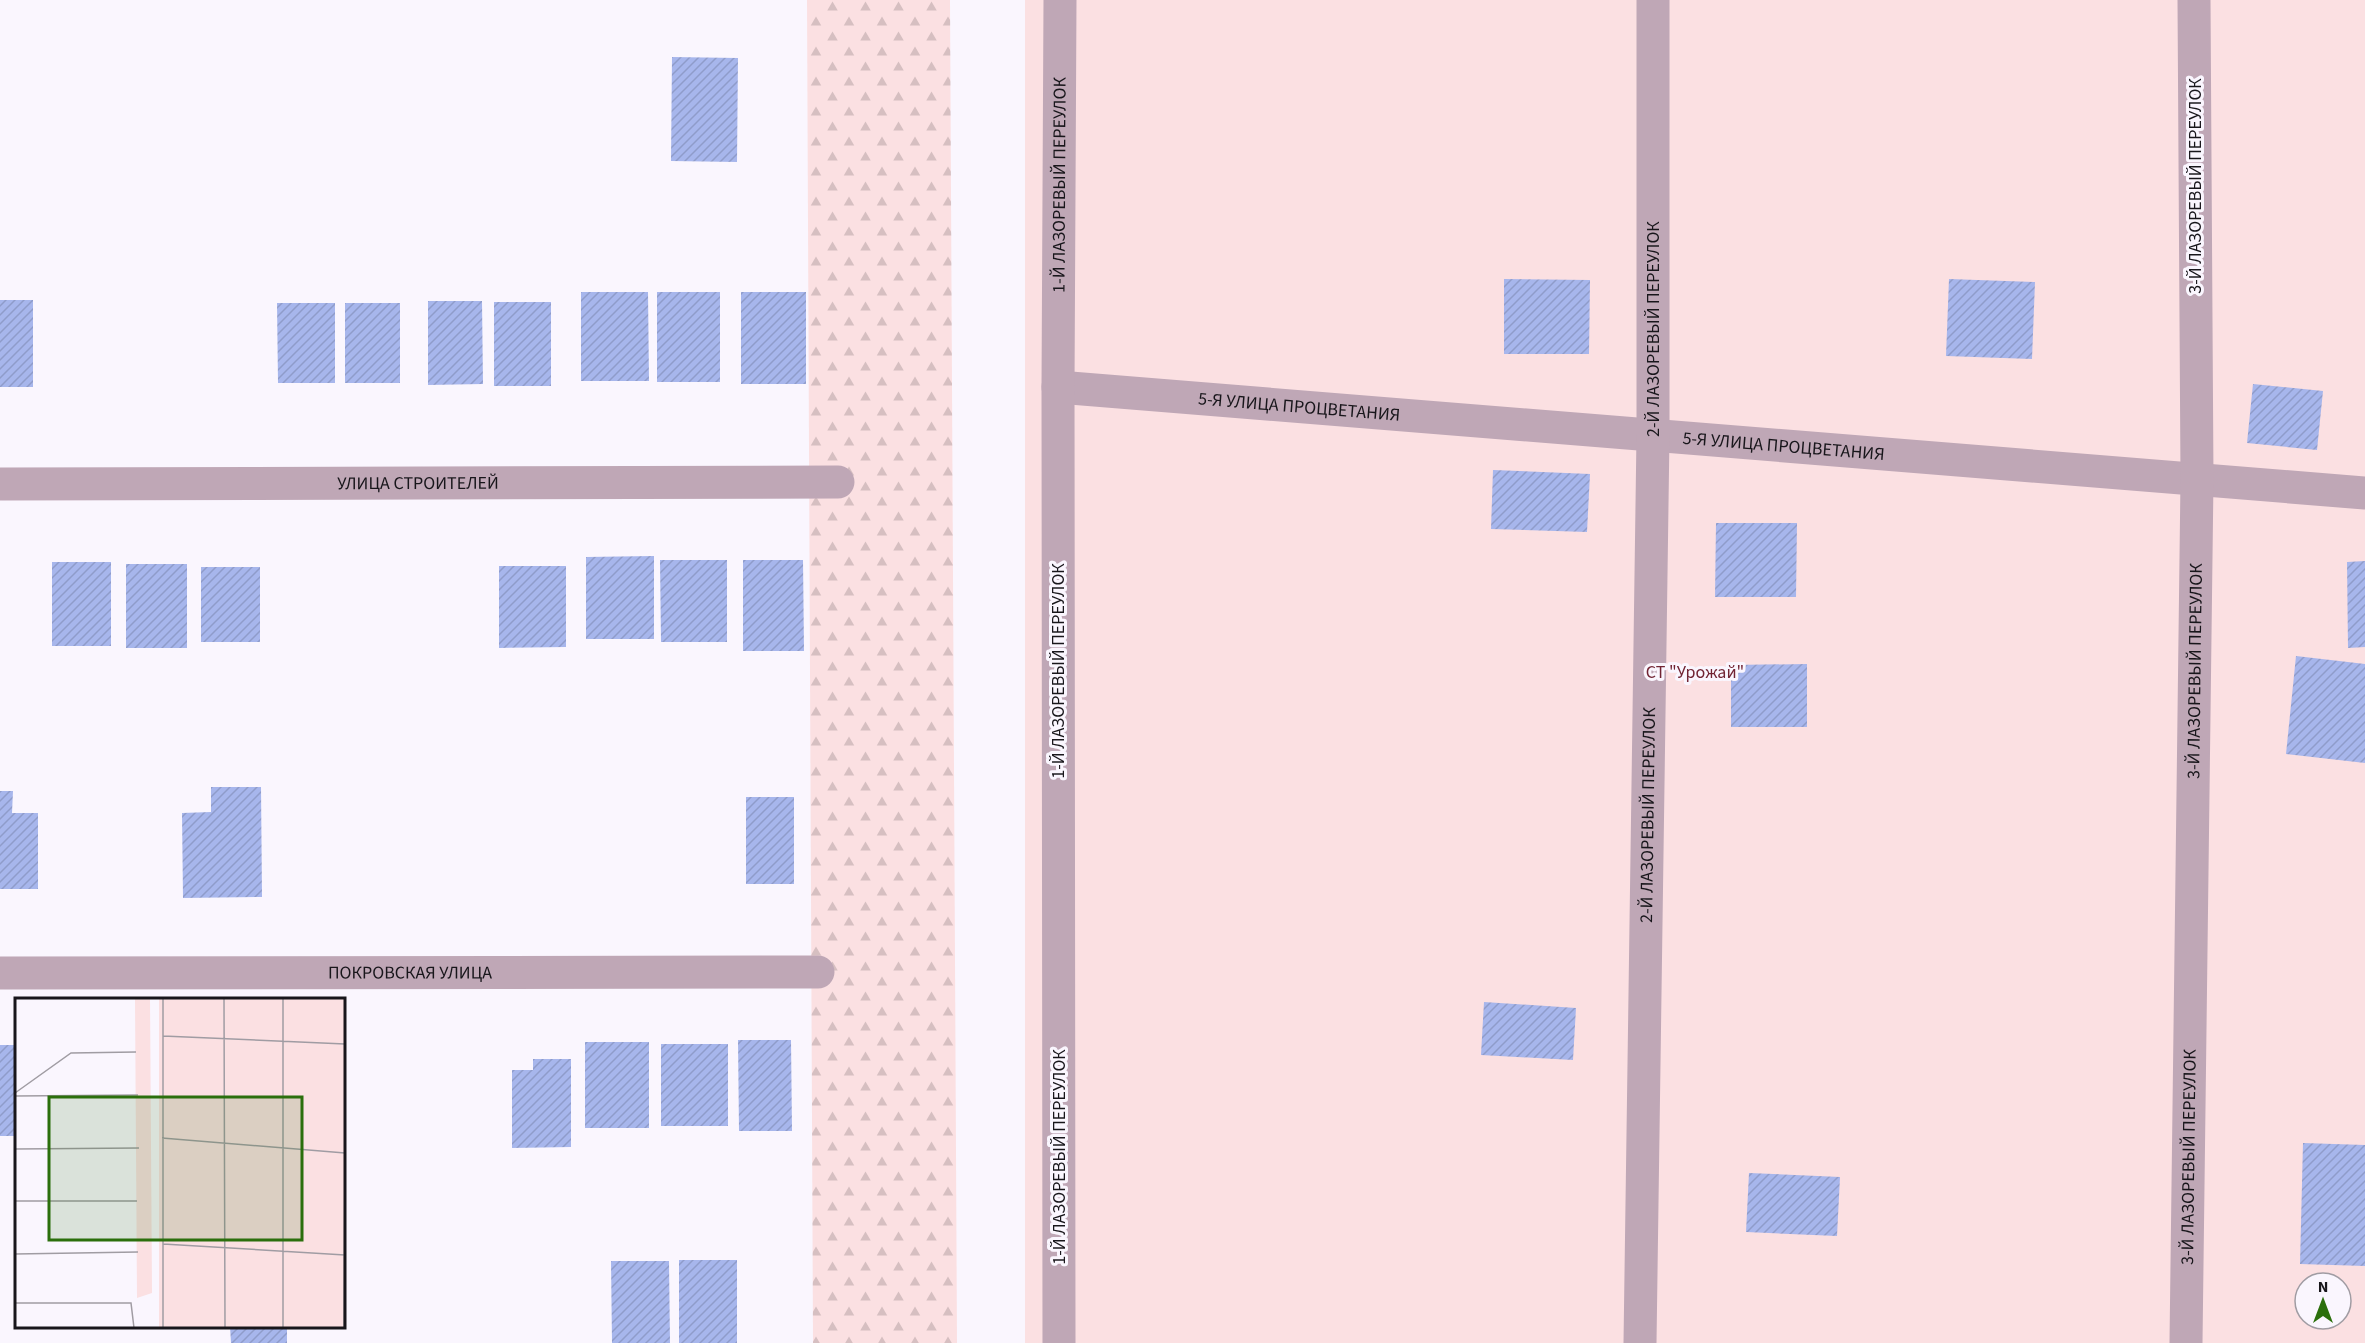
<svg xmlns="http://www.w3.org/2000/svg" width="2365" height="1343" viewBox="0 0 2365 1343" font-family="'Source Sans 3',sans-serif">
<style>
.green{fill:#fbe0e2;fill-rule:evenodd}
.forest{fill:url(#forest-firs)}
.building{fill:url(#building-hatch)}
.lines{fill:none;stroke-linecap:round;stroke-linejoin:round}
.minor{stroke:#bfa7b6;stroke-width:33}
.labels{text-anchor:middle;stroke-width:6;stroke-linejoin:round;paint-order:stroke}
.street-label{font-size:18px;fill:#18161b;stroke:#faf6fe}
.park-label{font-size:18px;fill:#712433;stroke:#faf6fe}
.inset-road{fill:none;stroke:#a09ca3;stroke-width:1.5}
.view{fill:#2b6f0c;fill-opacity:0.15;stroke:#2b6f0c;stroke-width:3}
.inset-edge{fill:none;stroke:#18161b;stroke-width:3}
</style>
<defs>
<pattern id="forest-firs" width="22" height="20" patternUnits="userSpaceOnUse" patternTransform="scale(1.5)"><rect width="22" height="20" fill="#fbe0e2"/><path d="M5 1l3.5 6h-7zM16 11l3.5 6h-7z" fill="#d6bfc1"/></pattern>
<pattern id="building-hatch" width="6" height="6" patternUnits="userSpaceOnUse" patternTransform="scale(1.5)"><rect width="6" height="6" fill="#a7b6ec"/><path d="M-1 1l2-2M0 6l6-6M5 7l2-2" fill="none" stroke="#8f9cca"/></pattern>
</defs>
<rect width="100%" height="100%" fill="#faf6fe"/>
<path class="green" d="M1025 0H2365V1343H1025ZM2305 1283H2341V1319H2305Z"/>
<path class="forest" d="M807 0H950L957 1343H813Z"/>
<path class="building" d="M672 57 738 58 737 162 671 161Z
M1504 279 1590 280 1589 354H1504Z
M1949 279 2035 282 2032 359 1946 356Z
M581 292H648L649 381H581Z
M657 292H720V382H657Z
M741 292H806V384H741Z
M0 300H33V387H0Z
M428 301H482L483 384 428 385Z
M494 302H551V386H494Z
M277 303H335V383H278Z
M345 303H400V383H345Z
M2253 384 2323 391 2317 450 2247 443Z
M1493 470 1590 474 1587 532 1491 529Z
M1716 523H1797L1796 597H1715Z
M654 556V639H586V557Z
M660 560H727V642H661Z
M743 560H803L804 651H743Z
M2365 561V647L2348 648 2347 562Z
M52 562H111V646H52Z
M126 564H187V648H126Z
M499 566H566V647L499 648Z
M201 567H260V642H201Z
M2296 656 2365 664V763L2286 754Z
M1807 664V727H1731V665Z
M211 787H261L262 897 183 898 182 813 211 812Z
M0 791H13L12 813H38V889H0Z
M746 797H794V884H746Z
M1484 1002 1576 1008 1573 1060 1481 1055Z
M738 1040H791L792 1131H739Z
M585 1042H649V1128H585Z
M661 1044H728V1126H661Z
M0 1045H16V1136H0Z
M533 1059H571V1147L512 1148V1070H533Z
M2303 1143 2365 1145V1266L2300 1264Z
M1749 1173 1840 1177 1837 1236 1746 1232Z
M679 1260H737V1343H679Z
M611 1261H669L670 1343H612Z
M230 1326H287V1343H231Z"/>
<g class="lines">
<g class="minor">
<path id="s1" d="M1058 387 2365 493"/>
<path id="s2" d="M0 484 838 482"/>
<path id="s3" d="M0 973 818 972"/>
<path id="s4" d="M1059 1343 1058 387 1060 0"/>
<path id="s5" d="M1640 1343 1653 435V0"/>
<path id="s6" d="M2186 1343 2197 479 2194 0"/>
</g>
</g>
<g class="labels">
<g class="street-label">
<text dy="6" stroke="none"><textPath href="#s4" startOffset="1158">1-Й ЛАЗОРЕВЫЙ ПЕРЕУЛОК</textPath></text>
<text transform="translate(2195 186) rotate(-90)" y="6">3-Й ЛАЗОРЕВЫЙ ПЕРЕУЛОК</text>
<text dy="6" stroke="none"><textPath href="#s5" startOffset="1014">2-Й ЛАЗОРЕВЫЙ ПЕРЕУЛОК</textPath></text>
<text dy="6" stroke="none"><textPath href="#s1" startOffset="242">5-Я УЛИЦА ПРОЦВЕТАНИЯ</textPath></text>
<text dy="6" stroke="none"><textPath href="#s1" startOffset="728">5-Я УЛИЦА ПРОЦВЕТАНИЯ</textPath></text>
<text dy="6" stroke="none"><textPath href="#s2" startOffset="418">УЛИЦА СТРОИТЕЛЕЙ</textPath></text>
<text transform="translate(1058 671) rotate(-90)" y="6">1-Й ЛАЗОРЕВЫЙ ПЕРЕУЛОК</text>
<text dy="6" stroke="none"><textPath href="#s6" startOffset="672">3-Й ЛАЗОРЕВЫЙ ПЕРЕУЛОК</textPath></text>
<text dy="6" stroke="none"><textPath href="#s5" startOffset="528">2-Й ЛАЗОРЕВЫЙ ПЕРЕУЛОК</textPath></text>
<text dy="6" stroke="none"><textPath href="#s3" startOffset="410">ПОКРОВСКАЯ УЛИЦА</textPath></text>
<text transform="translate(1059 1157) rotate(-90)" y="6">1-Й ЛАЗОРЕВЫЙ ПЕРЕУЛОК</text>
<text dy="6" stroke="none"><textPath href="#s6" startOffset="186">3-Й ЛАЗОРЕВЫЙ ПЕРЕУЛОК</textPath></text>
</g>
<g class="park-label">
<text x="1695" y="678">СТ "Урожай"</text>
</g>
</g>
<g transform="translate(15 998)">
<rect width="330" height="330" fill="#faf6fe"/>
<path d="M144 0H330V330H144Z" fill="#fbe0e2"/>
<path d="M120 0H135L137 295 122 300Z" fill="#fbe0e2"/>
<path class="inset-road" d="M148 0V330M209 0 210 330M268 0V330M148 38 330 46M0 95 56 55 121 54M0 98 123 97M147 140 330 155M0 151 124 150M0 203H122M148 246 330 257M0 256 123 254M0 305H116L119 330M329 330 330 156"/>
<path class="view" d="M34 99H287V242H34Z"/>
<rect width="330" height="330" class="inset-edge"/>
</g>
<g transform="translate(2323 1301)"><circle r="28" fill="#faf6fe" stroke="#a09ca3" stroke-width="1.5"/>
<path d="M0-4.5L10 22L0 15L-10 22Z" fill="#2b6f0c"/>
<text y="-9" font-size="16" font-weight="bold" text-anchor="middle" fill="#18161b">N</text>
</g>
</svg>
